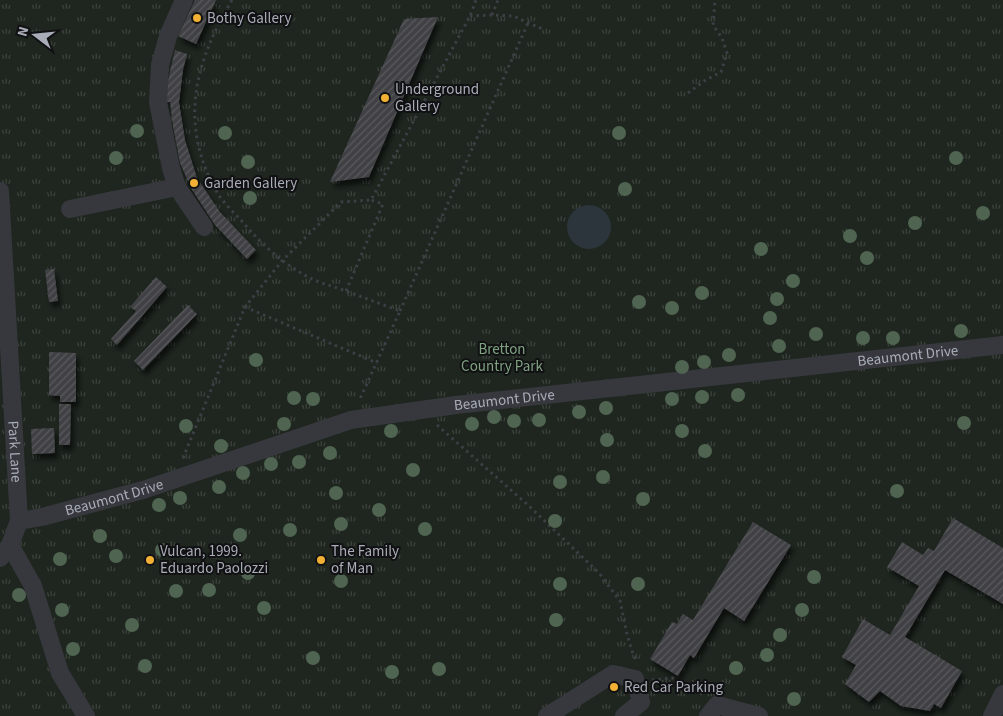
<svg xmlns="http://www.w3.org/2000/svg" width="1003" height="716" viewBox="0 0 1003 716" font-family="'Source Sans 3',sans-serif">
<style>
.park{fill:url(#park-tufts)}
.water{fill:#2c353c}
.building{fill:url(#building-hatch);filter:url(#shadow)}
.lines{fill:none;stroke-linecap:round;stroke-linejoin:round}
.path{stroke:#3d3f44;stroke-width:3;stroke-dasharray:2.5 4;stroke-linecap:butt}
.minor{stroke:#37383d;stroke-width:18}
.tree{fill:#506452}
.poi-dot{fill:#f2b134;stroke:#111113;stroke-width:2}
.labels{text-anchor:middle;stroke-width:4;stroke-linejoin:round;paint-order:stroke}
.poi-label{font-size:15px;fill:#a8adb8;stroke:#111113;text-anchor:start}
.park-label{font-size:15px;fill:#7fa381;stroke:#111113}
.street-label{font-size:15px;fill:#a8adb8;stroke:#111113}
</style>
<defs>
<pattern id="park-tufts" width="24" height="20" patternUnits="userSpaceOnUse" patternTransform="scale(1.25)"><rect width="24" height="20" fill="#1e261f"/><path d="M3 7l-1-3M5 7V3M7 7l1-3M15 17l-1-3M17 17v-4M19 17l1-3" fill="none" stroke="#3c433d"/></pattern>
<pattern id="building-hatch" width="6" height="6" patternUnits="userSpaceOnUse" patternTransform="scale(1.25)"><rect width="6" height="6" fill="#404145"/><path d="M-1 1l2-2M0 6l6-6M5 7l2-2" fill="none" stroke="#595a5e"/></pattern>
<filter id="shadow"><feDropShadow dx="3" dy="5.5" stdDeviation="2.5" flood-color="#0009"/></filter>
</defs>
<rect width="100%" height="100%" fill="#161618"/>
<path class="park" d="M0 0H1003V716H0Z"/>
<path class="water" d="M567 227a22 22 0 1 1 44 0a22 22 0 1 1-44 0Z"/>
<path class="building" d="M195 0H216L196 44 178 36Z
M438 17 369 177 330 182 404 19Z
M175 50 187 54 183 70 179 102 185 140 197 178 220 212 256 250 247 259 215 225 191 188 180 163 173 126 170 102H166L167 85Z
M54 269 58 301 49 302 45 270Z
M156 277 167 287 117 345 111 339 136 311 130 307Z
M188 305 197 314 143 370 134 361Z
M49 352 76 353V402H60V396L49 395Z
M59 404H71L70 445H59Z
M54 428 55 453 32 454 31 429Z
M953 518 1003 548V604L945 570 905 637 962 671 941 708 934 704 930 711 901 706 880 691 869 702 845 684 856 665 842 657 863 619 890 635 919 586 887 567 902 542 923 555 928 548 934 551Z
M753 522 791 545 744 621 724 608 694 658 690 655 678 676 650 659 672 622 677 624 683 614 693 620Z"/>
<g class="lines">
<path class="path" d="M232 0C194 64 178 125 218 194 224 203 233 212 241 220 261 244 283 264 310 278 320 283 332 286 343 290 362 297 381 304 400 311L359 401
M492 15 498 0
M470 16 492 15 513 16 545 30
M688 93 704 81 721 72 727 53 722 38 713 25 715 0
M346 291 383 204 371 200
M245 307 377 363
M400 311 528 23
M437 425 528 505 599 573 620 601 627 634 633 654 638 662
M183 458 245 307 282 261 341 202 371 200 470 16 476 0
M652 680 673 678 695 689 704 695"/>
<g class="minor">
<path d="M184 0 168 36 160 65 158 102 171 168 177 187 204 227"/>
<path id="s1" d="M0 191 19 521 10 545 0 558"/>
<path d="M70 209 177 187"/>
<path id="s2" d="M19 521 42 517 143 490 351 420 456 405 1003 345"/>
<path d="M10 545 33 586 60 673 86 716"/>
<path d="M547 716 613 674 635 679 641 702 624 716"/>
<path d="M708 716 717 705 759 716"/>
<path d="M992 716 1003 694"/>
</g>
</g>
<g class="tree">
<circle cx="137" cy="131" r="7"/>
<circle cx="225" cy="133" r="7"/>
<circle cx="619" cy="133" r="7"/>
<circle cx="116" cy="158" r="7"/>
<circle cx="956" cy="158" r="7"/>
<circle cx="248" cy="162" r="7"/>
<circle cx="625" cy="189" r="7"/>
<circle cx="250" cy="198" r="7"/>
<circle cx="983" cy="213" r="7"/>
<circle cx="915" cy="223" r="7"/>
<circle cx="850" cy="236" r="7"/>
<circle cx="761" cy="249" r="7"/>
<circle cx="867" cy="258" r="7"/>
<circle cx="793" cy="281" r="7"/>
<circle cx="702" cy="293" r="7"/>
<circle cx="777" cy="299" r="7"/>
<circle cx="639" cy="302" r="7"/>
<circle cx="672" cy="308" r="7"/>
<circle cx="770" cy="318" r="7"/>
<circle cx="961" cy="331" r="7"/>
<circle cx="816" cy="334" r="7"/>
<circle cx="863" cy="338" r="7"/>
<circle cx="893" cy="338" r="7"/>
<circle cx="779" cy="346" r="7"/>
<circle cx="729" cy="355" r="7"/>
<circle cx="256" cy="360" r="7"/>
<circle cx="704" cy="362" r="7"/>
<circle cx="682" cy="367" r="7"/>
<circle cx="738" cy="395" r="7"/>
<circle cx="702" cy="397" r="7"/>
<circle cx="294" cy="398" r="7"/>
<circle cx="313" cy="399" r="7"/>
<circle cx="672" cy="399" r="7"/>
<circle cx="606" cy="408" r="7"/>
<circle cx="579" cy="412" r="7"/>
<circle cx="494" cy="417" r="7"/>
<circle cx="539" cy="420" r="7"/>
<circle cx="514" cy="421" r="7"/>
<circle cx="964" cy="423" r="7"/>
<circle cx="284" cy="424" r="7"/>
<circle cx="472" cy="424" r="7"/>
<circle cx="186" cy="426" r="7"/>
<circle cx="391" cy="431" r="7"/>
<circle cx="682" cy="431" r="7"/>
<circle cx="607" cy="440" r="7"/>
<circle cx="221" cy="446" r="7"/>
<circle cx="705" cy="451" r="7"/>
<circle cx="330" cy="453" r="7"/>
<circle cx="299" cy="462" r="7"/>
<circle cx="271" cy="464" r="7"/>
<circle cx="413" cy="470" r="7"/>
<circle cx="243" cy="473" r="7"/>
<circle cx="603" cy="477" r="7"/>
<circle cx="560" cy="482" r="7"/>
<circle cx="219" cy="487" r="7"/>
<circle cx="897" cy="491" r="7"/>
<circle cx="336" cy="493" r="7"/>
<circle cx="180" cy="498" r="7"/>
<circle cx="643" cy="499" r="7"/>
<circle cx="159" cy="505" r="7"/>
<circle cx="379" cy="510" r="7"/>
<circle cx="555" cy="521" r="7"/>
<circle cx="341" cy="524" r="7"/>
<circle cx="425" cy="529" r="7"/>
<circle cx="290" cy="530" r="7"/>
<circle cx="240" cy="535" r="7"/>
<circle cx="100" cy="536" r="7"/>
<circle cx="162" cy="550" r="7"/>
<circle cx="116" cy="556" r="7"/>
<circle cx="60" cy="559" r="7"/>
<circle cx="248" cy="573" r="7"/>
<circle cx="814" cy="577" r="7"/>
<circle cx="341" cy="581" r="7"/>
<circle cx="560" cy="584" r="7"/>
<circle cx="638" cy="584" r="7"/>
<circle cx="209" cy="590" r="7"/>
<circle cx="176" cy="591" r="7"/>
<circle cx="19" cy="595" r="7"/>
<circle cx="264" cy="608" r="7"/>
<circle cx="62" cy="610" r="7"/>
<circle cx="802" cy="610" r="7"/>
<circle cx="556" cy="620" r="7"/>
<circle cx="132" cy="625" r="7"/>
<circle cx="780" cy="635" r="7"/>
<circle cx="73" cy="649" r="7"/>
<circle cx="767" cy="655" r="7"/>
<circle cx="313" cy="658" r="7"/>
<circle cx="145" cy="666" r="7"/>
<circle cx="736" cy="668" r="7"/>
<circle cx="439" cy="669" r="7"/>
<circle cx="392" cy="672" r="7"/>
<circle cx="794" cy="699" r="7"/>
</g>
<g class="poi-dot">
<circle cx="197" cy="18" r="5"/>
<circle cx="385" cy="98" r="5"/>
<circle cx="194" cy="183" r="5"/>
<circle cx="150" cy="560" r="5"/>
<circle cx="321" cy="560" r="5"/>
<circle cx="614" cy="687" r="5"/>
</g>
<g class="labels">
<g class="poi-label">
<text x="207" y="23">Bothy Gallery</text>
<text x="395" y="94">Underground<tspan x="395" dy="17">Gallery</tspan></text>
<text x="204" y="188">Garden Gallery</text>
<text x="160" y="556">Vulcan, 1999.<tspan x="160" dy="17">Eduardo Paolozzi</tspan></text>
<text x="331" y="556">The Family<tspan x="331" dy="17">of Man</tspan></text>
<text x="624" y="692">Red Car Parking</text>
</g>
<g class="park-label">
<text x="502" y="354">Bretton<tspan x="502" dy="17">Country Park</tspan></text>
</g>
<g class="street-label">
<text dy="5" stroke="none"><textPath href="#s2" startOffset="908">Beaumont Drive</textPath></text>
<text dy="5" stroke="none"><textPath href="#s2" startOffset="502">Beaumont Drive</textPath></text>
<text dy="5" stroke="none"><textPath href="#s1" startOffset="261">Park Lane</textPath></text>
<text dy="5" stroke="none"><textPath href="#s2" startOffset="98">Beaumont Drive</textPath></text>
</g>
</g>
<g transform="translate(35 35) rotate(286)" stroke="#111113" stroke-width="4" paint-order="stroke">
<path d="M0-4L9 19L0 12L-9 19Z" fill="#a8adb8"/>
<text y="-8" font-size="14" font-weight="bold" text-anchor="middle" fill="#a8adb8">N</text>
</g>
</svg>
